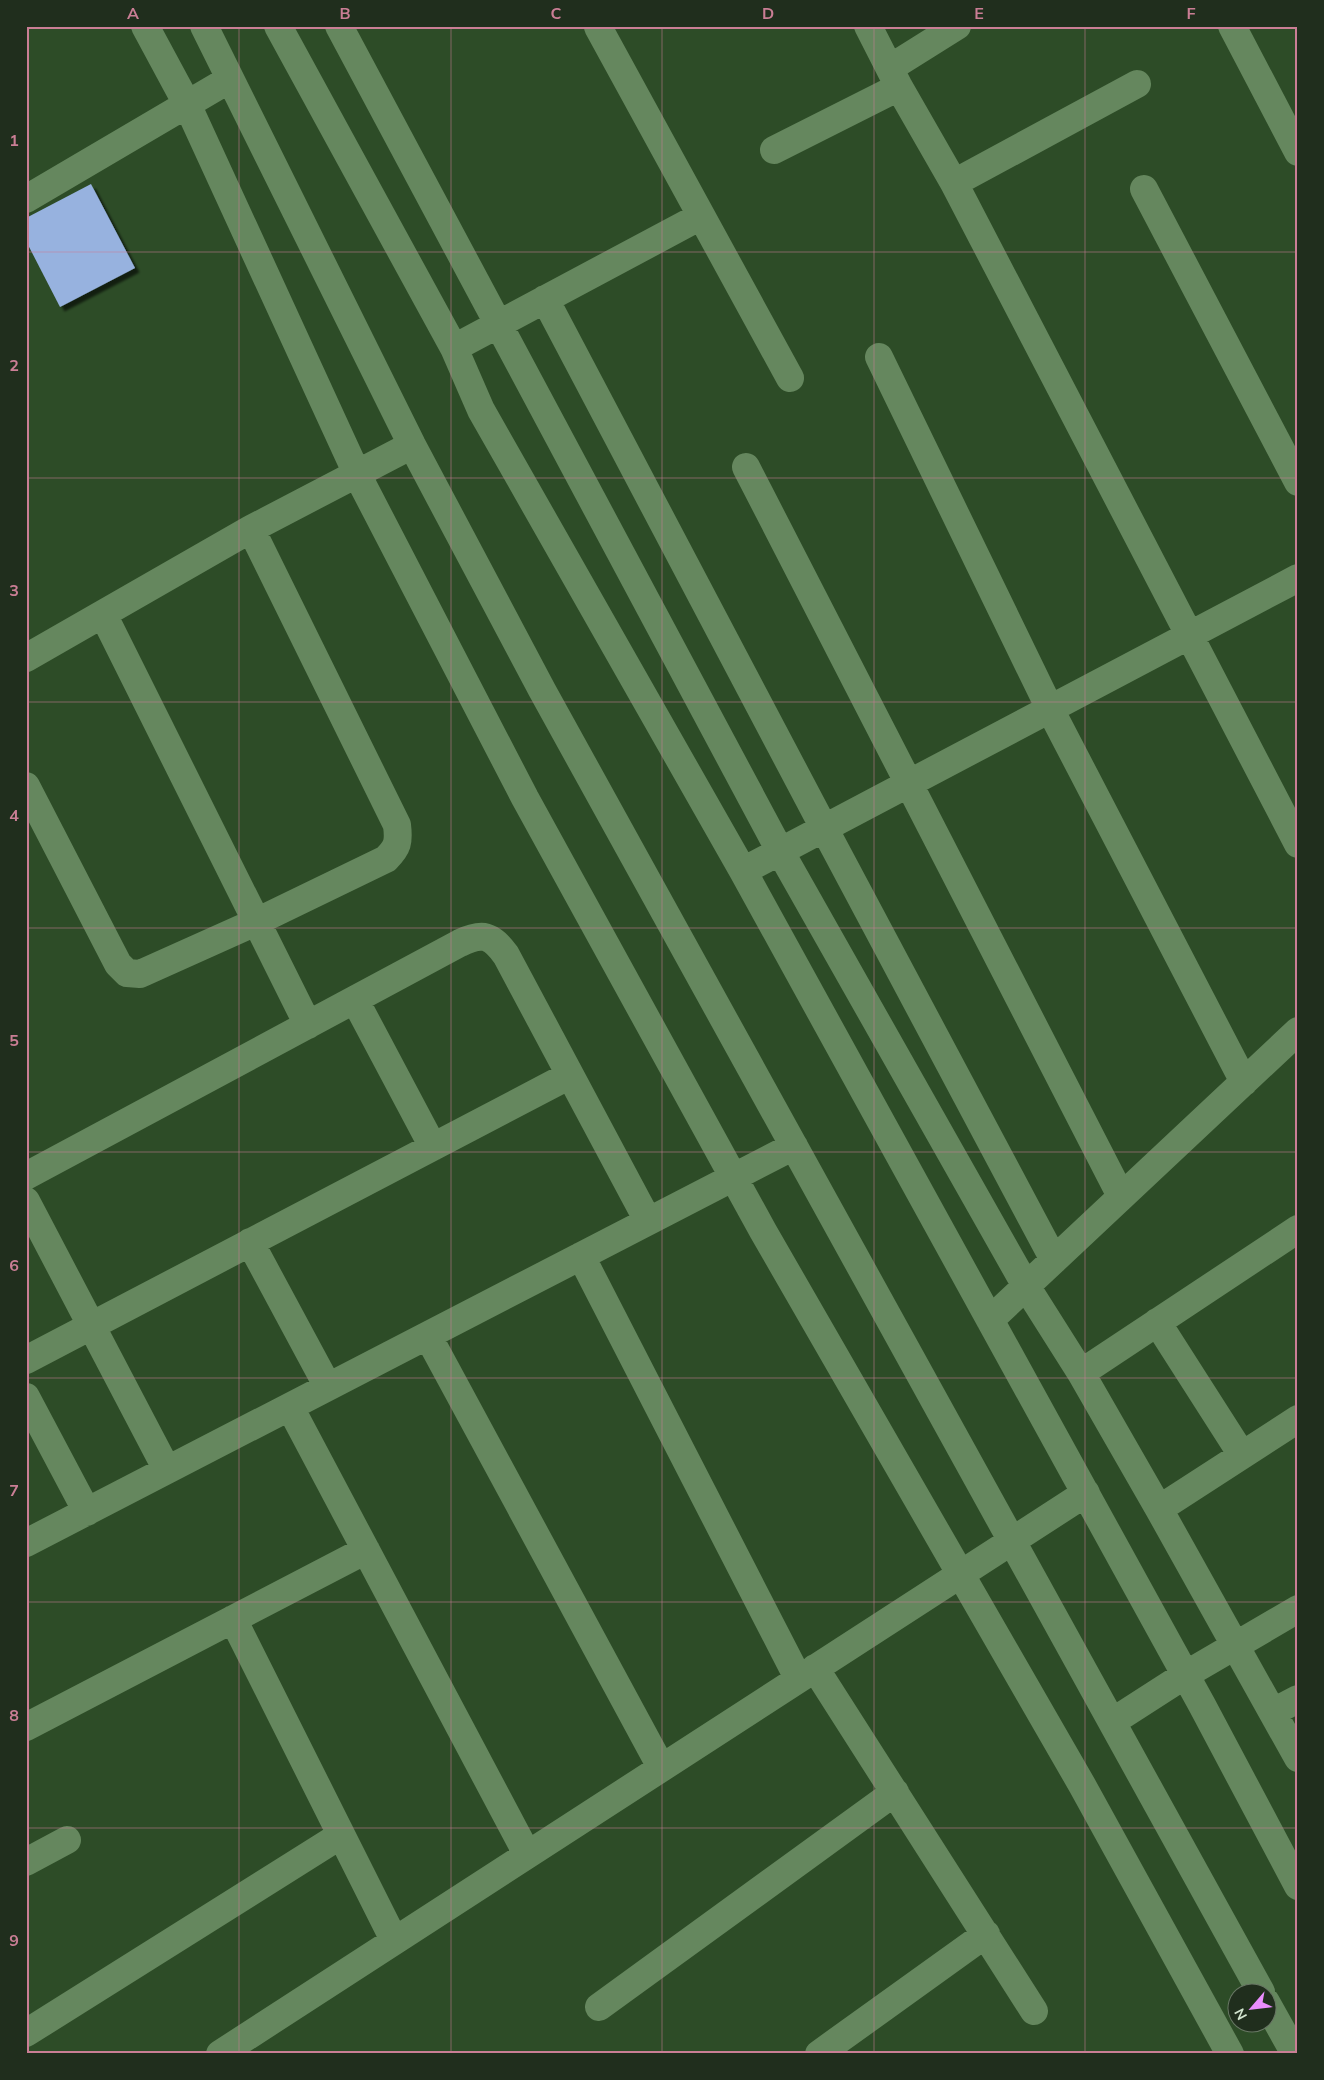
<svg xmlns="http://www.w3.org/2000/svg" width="1324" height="2080" viewBox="0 0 1324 2080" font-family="Mulish,sans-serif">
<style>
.building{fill:#97b2df;filter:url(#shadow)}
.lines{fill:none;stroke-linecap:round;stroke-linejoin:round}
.minor{stroke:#65875e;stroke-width:28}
.grid{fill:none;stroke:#ca7e95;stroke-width:1;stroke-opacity:0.55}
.neatline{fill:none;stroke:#ca7e95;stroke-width:2}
.grid-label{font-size:16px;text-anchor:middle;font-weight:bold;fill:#ca7e95}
</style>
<defs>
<filter id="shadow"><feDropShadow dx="4.5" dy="4.5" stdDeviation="1" flood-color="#0009"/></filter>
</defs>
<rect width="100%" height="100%" fill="#2d4c27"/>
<path class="building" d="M91 184 135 268 60 307 26 241V218Z"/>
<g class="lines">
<path class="minor" d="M145 26 187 104 357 474 525 798 763 1231 1082 1785 1230 2054
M204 26 412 445 542 690 1261 1992
M278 26 454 348 481 410 743 871 1202 1705 1298 1886
M339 26 780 851 1026 1286 1081 1373 1159 1509 1298 1758
M868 26 899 87 954 183 1298 844
M1232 26 1298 152
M598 27 790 378
M890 68 957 26
M774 150 899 87
M954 183 1137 84
M1144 189 1298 482
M26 199 230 79
M545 299 824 828 1054 1260
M454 348 701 216
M879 357 1050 709 1244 1082
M746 467 1121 1196
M103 614 308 1025
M26 658 251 529 412 445
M26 786 118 964 127 973 140 974 256 922 386 859C398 847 399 842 397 825L251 529
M743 871 1298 578
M355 1000 433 1147
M26 1176 460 943C483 932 491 935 506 955L648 1221
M26 1201 167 1470
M250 1242 328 1387
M581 1256 798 1678
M990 1320 1298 1031
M1157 1322 1242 1455
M428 1336 661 1767
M26 1360 570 1075
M1081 1373 1298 1229
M26 1397 87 1512
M290 1407 527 1854
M1159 1509 1298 1419
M26 1543 794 1146
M233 1619 394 1940
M815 1668 1034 2011
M1273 1712 1298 1699
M1112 1722 1185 1675 1298 1609
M26 1727 366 1550
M26 1862 67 1840
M1266 2002 1295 2054
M599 2007 895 1792
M26 2033 341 1835
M220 2054 1086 1493
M819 2054 986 1934"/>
</g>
<path class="grid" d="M239 26V2054M451 26V2054M662 26V2054M874 26V2054M1085 26V2054M26 252H1298M26 478H1298M26 702H1298M26 928H1298M26 1152H1298M26 1378H1298M26 1602H1298M26 1828H1298"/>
<rect width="1324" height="2080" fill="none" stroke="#202e1d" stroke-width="55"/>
<g transform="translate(1252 2008) rotate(242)"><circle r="24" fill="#202e1d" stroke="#687764"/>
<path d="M0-4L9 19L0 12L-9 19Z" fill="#ea8dfd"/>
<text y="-8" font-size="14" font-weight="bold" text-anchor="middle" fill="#d3e5cf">N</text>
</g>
<rect x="28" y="28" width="1268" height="2024" class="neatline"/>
<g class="grid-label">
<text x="133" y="19">A</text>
<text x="345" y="19">B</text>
<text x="556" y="19">C</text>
<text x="768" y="19">D</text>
<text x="979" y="19">E</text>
<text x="1191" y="19">F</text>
<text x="14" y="146">1</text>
<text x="14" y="371">2</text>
<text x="14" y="596">3</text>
<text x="14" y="821">4</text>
<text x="14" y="1046">5</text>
<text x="14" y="1271">6</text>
<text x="14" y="1496">7</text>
<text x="14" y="1721">8</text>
<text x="14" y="1946">9</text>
</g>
</svg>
